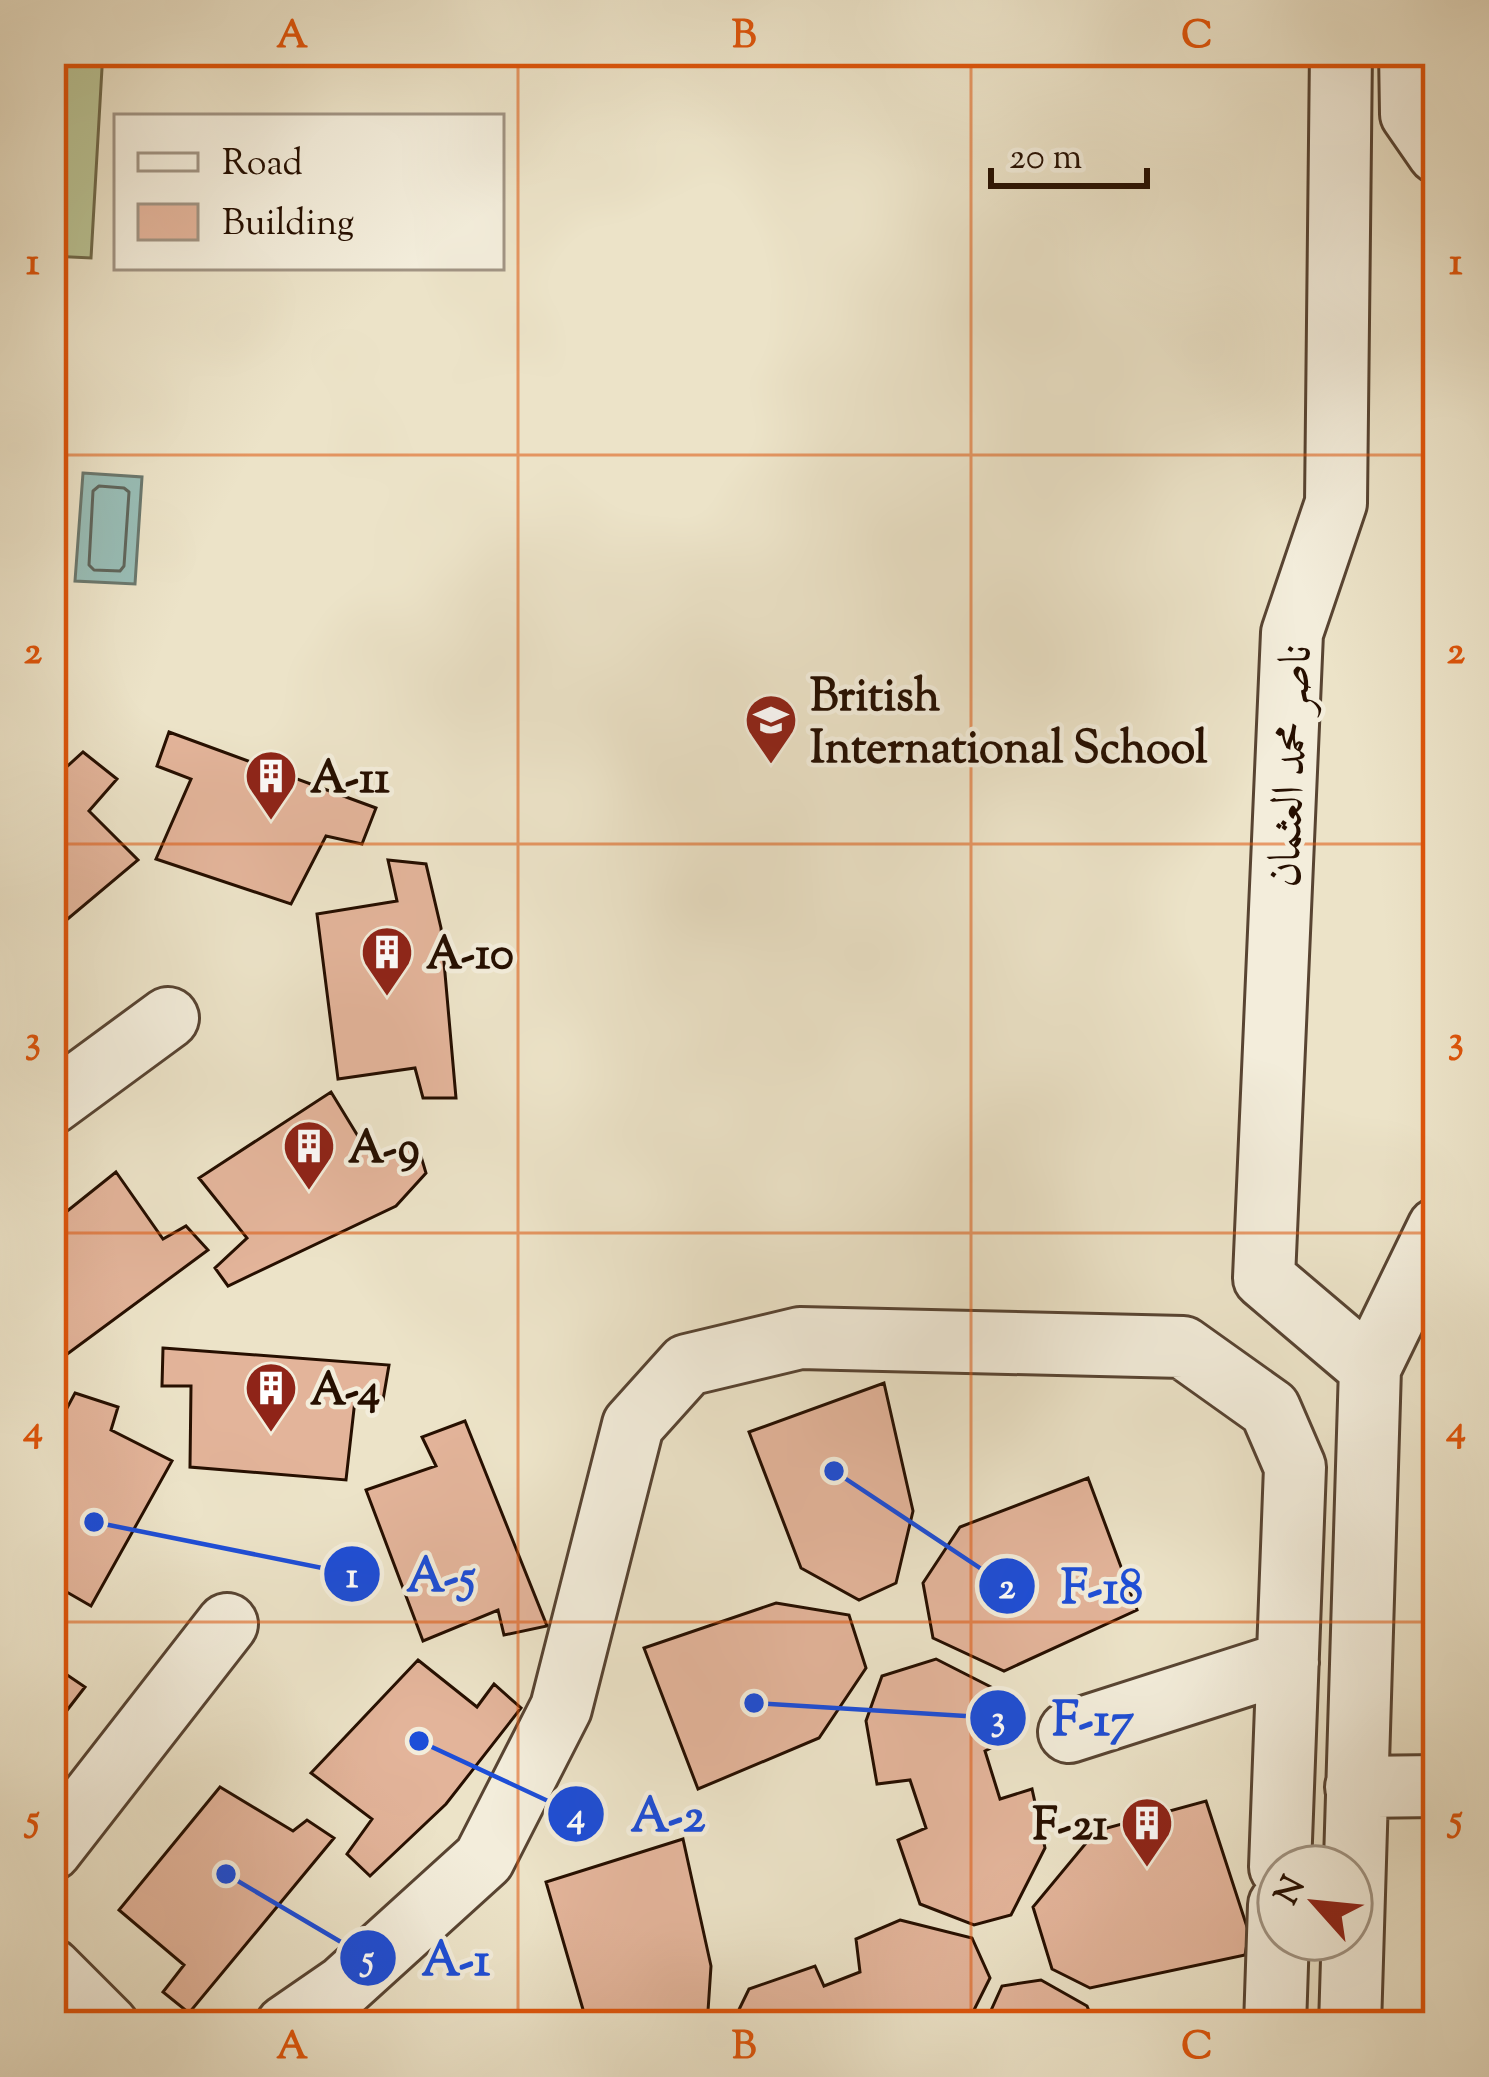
<svg xmlns="http://www.w3.org/2000/svg" width="1489" height="2077" viewBox="0 0 1489 2077" font-family="'Sorts Mill Goudy',Amiri,serif">
<style>
.green{fill:#bac394;stroke:#70694a;stroke-width:3}
.water{fill:#99beb7;stroke:#6b786e;stroke-width:3}
.lines{fill:none;stroke-linecap:round;stroke-linejoin:round}
.shore{stroke:#60665c;stroke-width:3}
.building{fill:#e3b49a;stroke:#260f00;stroke-width:3}
.minor-casing{stroke:#584432;stroke-width:66}
.minor{stroke:#f3eddb;stroke-width:60}
.grid{fill:none;stroke:#de550b;stroke-width:3;stroke-opacity:0.55}
.labels{text-anchor:middle;stroke-width:9;stroke-linejoin:round;paint-order:stroke}
.poi-label{font-size:45px;font-weight:bold;fill:#260f00;stroke:#f3eddb;text-anchor:start}
.street-label{font-size:45px;fill:#260f00;stroke:#f3eddb}
.leader{fill:none;stroke:#1d4ed8;stroke-width:4.5}
.callout-dot{fill:#1d4ed8;stroke:#f3eddb;stroke-width:4.5}
.mark-label{font-size:36px;text-anchor:middle;font-weight:bold;fill:#fff}
.callout-label{font-size:48px;text-anchor:middle;font-weight:bold;fill:#1d4ed8;stroke:#f3eddb;stroke-width:9;stroke-linejoin:round;paint-order:stroke}
.neatline{fill:none;stroke:#de550b;stroke-width:4.5}
.grid-label{font-size:39px;text-anchor:middle;font-weight:bold;fill:#de550b}
</style>
<rect width="100%" height="100%" fill="#ece3c8"/>
<filter id="stains"><feTurbulence type="fractalNoise" baseFrequency=".00167" numOctaves="4"/><feColorMatrix values="0 0 0 0 .2 0 0 0 0 .09 0 0 0 0 .02 0 0 0 .5 -.17"/></filter>
<radialGradient id="worn" r=".72"><stop offset=".6" stop-color="#630" stop-opacity="0"/><stop offset="1" stop-color="#630" stop-opacity=".3"/></radialGradient>
<path class="green" d="M51 51H103L91 258 51 256Z"/>
<path class="water" d="M83 473 142 477 135 584 75 581Z"/>
<g class="lines">
<path class="shore" d="M99 486 124 488 129 492 124 566 120 571 94 570 89 565 93 491Z"/>
</g>
<path class="building" d="M169 732 376 808 362 844 326 836 291 904 156 859 191 779 157 766Z
M83 752 117 779 89 811 138 860 51 933V781Z
M388 860 426 864 441 928 456 1098H423L415 1068 338 1079 317 914 397 901Z
M331 1092 375 1164 417 1143 426 1173 396 1206 228 1286 215 1268 247 1238 199 1178Z
M116 1172 163 1239 186 1226 208 1250 51 1366V1224Z
M163 1348 389 1365 383 1400H355L346 1480 190 1467 191 1386H162Z
M884 1383 913 1511 896 1583 859 1600 801 1568 749 1432Z
M75 1393 118 1407 111 1430 172 1461 91 1606 51 1583V1438Z
M465 1421 547 1626 504 1635 498 1610 423 1641 366 1490 436 1466 422 1437Z
M1088 1478 1137 1610 1004 1671 933 1638 923 1583 960 1527Z
M776 1603 849 1615 866 1668 819 1738 698 1789 644 1648Z
M936 1659 991 1687 1009 1739 985 1751 1000 1799 1032 1789 1045 1848 1011 1915 974 1925 920 1904 898 1840 926 1828 910 1780 877 1784 866 1721 882 1676Z
M418 1660 477 1707 494 1684 521 1708 446 1804 370 1876 347 1854 372 1819 311 1773Z
M51 1664 85 1687 51 1731Z
M220 1787 293 1831 307 1820 334 1838 189 2013 163 1992 184 1965 119 1910Z
M1206 1801 1249 1933 1245 1955 1090 1988 1052 1969 1033 1907 1096 1831Z
M683 1839 711 1966 707 2026H608L584 2013 546 1882Z
M900 1920 972 1938 990 1978 966 2026H731L749 1989 815 1966 824 1986 860 1972 856 1939Z
M1041 1980 1087 2006 1095 2026H984L1002 1986Z"/>
<g class="lines">
<g class="minor-casing">
<path id="minor" d="M1341 51 1336 503 1292 633 1264 1278 1370 1368 1350 2026
M1410 51 1411 114 1438 153
M51 1104 168 1018
M1370 1368 1438 1228
M1069 1732 1288 1662
M1356 1787 1438 1786
M51 1850 227 1624
M51 1969 108 2026
M286 2026 344 1986 484 1859 561 1708 633 1425 687 1365 800 1338 1183 1347 1270 1409 1295 1467 1280 1867
M1275 2026 1279 1905"/>
</g>
<use href="#minor" class="minor"/>
</g>
<path class="grid" d="M518 51V2026M971 51V2026M51 455H1438M51 844H1438M51 1233H1438M51 1622H1438"/>
<defs>
<g id="school-pin" transform="scale(2.7)"><path d="M0 17L-7.5 6A9.5 9.5 0 1 1 7.5 6Z" fill="#8f2418" stroke="#f3eddb"/><path d="M0-5L7-2L0 1L-7-2ZM-4 1L0 2.5L4 1V4Q0 6-4 4Z" fill="#fff"/></g>
<g id="building-pin" transform="scale(2.7)"><path d="M0 17L-7.5 6A9.5 9.5 0 1 1 7.5 6Z" fill="#8f2418" stroke="#f3eddb"/><path d="M-4-6H4V6H1V3H-1V6H-4ZM-2.5-4.3h1.7v1.8h-1.7ZM.8-4.3h1.7v1.8H.8ZM-2.5-1h1.7V.8h-1.7ZM.8-1h1.7V.8H.8Z" fill="#fff"/></g>
</defs>
<g fill-rule="evenodd">
<use href="#school-pin" x="771" y="720"/>
<use href="#building-pin" x="271" y="776"/>
<use href="#building-pin" x="387" y="952"/>
<use href="#building-pin" x="309" y="1146"/>
<use href="#building-pin" x="271" y="1388"/>
<use href="#building-pin" x="1147" y="1823"/>
</g>
<g class="labels">
<g class="poi-label">
<text x="810" y="710">British<tspan x="810" dy="52">International School</tspan></text>
<text x="310" y="792">A-11</text>
<text x="426" y="968">A-10</text>
<text x="348" y="1162">A-9</text>
<text x="310" y="1404">A-4</text>
<text x="1108" y="1839" text-anchor="end">F-21</text>
</g>
<g class="street-label">
<text transform="translate(1288 766) rotate(-87)" y="16">ناصر محمد العثمان</text>
</g>
</g>
<path class="leader" d="M94 1522L352 1574M834 1471L1007 1586M754 1703L998 1718M419 1741L576 1814M226 1874L368 1958"/>
<g class="callout-dot">
<circle cx="94" cy="1522" r="12"/>
<circle cx="834" cy="1471" r="12"/>
<circle cx="754" cy="1703" r="12"/>
<circle cx="419" cy="1741" r="12"/>
<circle cx="226" cy="1874" r="12"/>
<circle cx="352" cy="1574" r="30"/>
<circle cx="1007" cy="1586" r="30"/>
<circle cx="998" cy="1718" r="30"/>
<circle cx="576" cy="1814" r="30"/>
<circle cx="368" cy="1958" r="30"/>
</g>
<g class="mark-label">
<text x="352" y="1587">1</text>
<text x="1007" y="1598">2</text>
<text x="998" y="1730">3</text>
<text x="576" y="1827">4</text>
<text x="368" y="1970">5</text>
</g>
<g class="callout-label">
<text x="441" y="1591">A-5</text>
<text x="1102" y="1603">F-18</text>
<text x="1093" y="1735">F-17</text>
<text x="668" y="1831">A-2</text>
<text x="456" y="1975">A-1</text>
</g>
<rect width="1489" height="2077" fill="none" stroke="#ece3c8" stroke-width="132"/>
<rect x="114" y="114" width="390" height="156" fill="#f3eddb" stroke="#a19483" stroke-width="3"/>
<rect x="138" y="153" width="60" height="18" fill="#f3eddb" stroke="#a19483" stroke-width="3"/>
<text x="222" y="174" font-size="36" fill="#260f00">Road</text>
<rect x="138" y="204" width="60" height="36" fill="#e3b49a" stroke="#a19483" stroke-width="3"/>
<text x="222" y="234" font-size="36" fill="#260f00">Building</text>
<g transform="translate(1315 1903) rotate(297)"><circle r="57" fill="#f3eddb" stroke="#a19483" stroke-width="3"/>
<path d="M0-9L21 45L0 30L-21 45Z" fill="#8f2418"/>
<text y="-18" font-size="33" font-weight="bold" text-anchor="middle" fill="#260f00">N</text>
</g>
<path d="M991 168v18h156v-18" fill="none" stroke="#260f00" stroke-width="6"/>
<text x="1009" y="168" font-size="36" fill="#260f00" stroke="#f3eddb" stroke-width="9" paint-order="stroke">20 m</text>
<rect x="66" y="66" width="1357" height="1945" class="neatline"/>
<g class="grid-label">
<text x="292" y="47">A</text>
<text x="744" y="47">B</text>
<text x="1197" y="47">C</text>
<text x="33" y="274">1</text>
<text x="1456" y="274">1</text>
<text x="33" y="663">2</text>
<text x="1456" y="663">2</text>
<text x="33" y="1052">3</text>
<text x="1456" y="1052">3</text>
<text x="33" y="1441">4</text>
<text x="1456" y="1441">4</text>
<text x="33" y="1830">5</text>
<text x="1456" y="1830">5</text>
<text x="292" y="2058">A</text>
<text x="744" y="2058">B</text>
<text x="1197" y="2058">C</text>
</g>
<rect width="100%" height="100%" filter="url(#stains)"/>
<rect width="100%" height="100%" fill="url(#worn)"/>
</svg>
